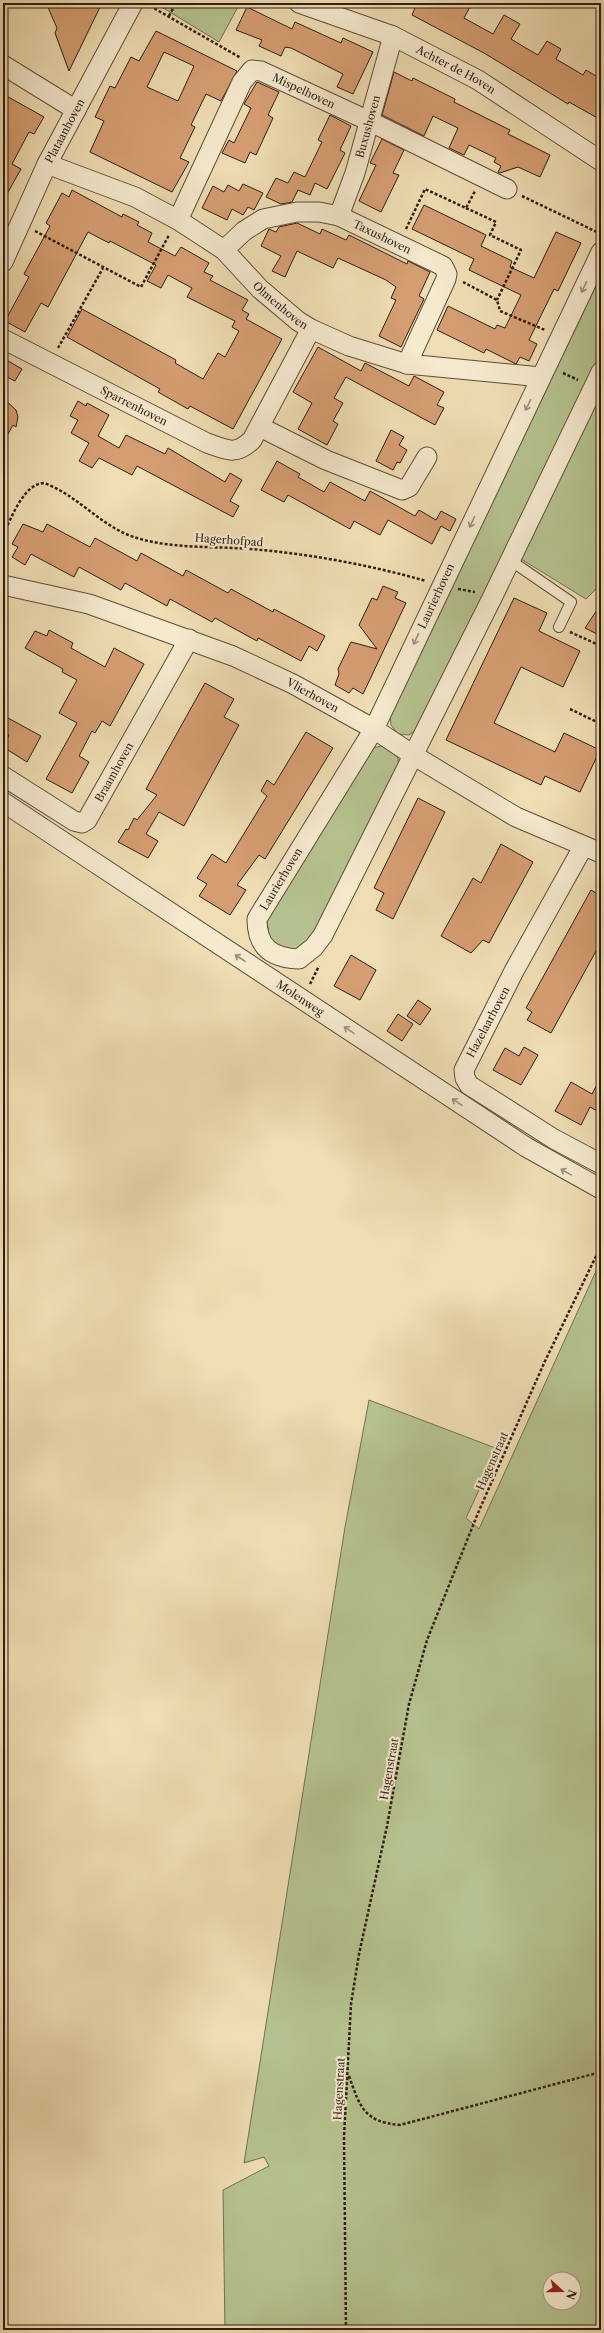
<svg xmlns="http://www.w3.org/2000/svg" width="604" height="2333" viewBox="0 0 604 2333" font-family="'Libre Caslon Text',serif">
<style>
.green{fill:#b5c28f;stroke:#737050;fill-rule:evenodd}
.building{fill:#d59e72;stroke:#311d11;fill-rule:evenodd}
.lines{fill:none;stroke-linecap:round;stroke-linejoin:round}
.service-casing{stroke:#604d3a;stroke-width:12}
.minor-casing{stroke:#604d3a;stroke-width:21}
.path{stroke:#311d11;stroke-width:2.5;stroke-dasharray:3 2;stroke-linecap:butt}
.service{stroke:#f5e9ce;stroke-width:10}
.minor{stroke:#f5e9ce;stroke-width:19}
.oneway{stroke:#9d8d79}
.labels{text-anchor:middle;stroke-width:4;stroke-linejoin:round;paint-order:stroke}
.street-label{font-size:11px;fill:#311d11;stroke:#f5e9ce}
</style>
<rect width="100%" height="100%" fill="#efddb3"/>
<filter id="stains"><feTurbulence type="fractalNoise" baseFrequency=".005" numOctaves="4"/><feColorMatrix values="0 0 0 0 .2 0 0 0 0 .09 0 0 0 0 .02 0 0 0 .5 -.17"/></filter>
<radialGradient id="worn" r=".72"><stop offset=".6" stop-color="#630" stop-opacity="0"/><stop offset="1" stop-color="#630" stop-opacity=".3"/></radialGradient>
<path class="green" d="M155 3H240L219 42Z
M601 266V355L419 728 409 735 398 734 391 725 390 713Z
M601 385V584L586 599 521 559Z
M385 745 398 758V767L310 943 302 950C275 949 268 946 267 917L369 749Z
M601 1260V2330H225L223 2190 269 2166 264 2157 244 2163 345 1527 369 1400 498 1449 466 1518 479 1529ZM550 2279H574V2303H550Z"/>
<path class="building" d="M46 3H102L69 71 55 33 57 28Z
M417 3H472L464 18 493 34 504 15 520 24 511 39 524 47 538 55 547 41 561 49 556 59 583 75 586 70 601 79V120L569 102 568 104 484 53 412 15Z
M247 7 292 29 295 22 341 43 343 38 373 52 353 94 337 87 343 74 291 48 285 47 281 56 259 46 262 40 236 30Z
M156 31 237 71 221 101 206 94 191 125 195 127 180 158 189 162 172 192 90 152 104 121 95 117 110 86 115 88 131 57 139 61ZM164 52 194 66 178 101 147 87Z
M394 72 412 81 413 78 455 99 454 102 510 130 508 134 550 155 540 177 518 167 500 173 498 172 501 166 494 162 496 158 469 145 464 155 449 148 458 128 433 116 424 136 382 115Z
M257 82 279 92 268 115 273 118 256 155 250 152 245 163 222 153 229 140 234 143 251 108 244 104Z
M3 94 44 117 34 134 29 132 12 164 21 169 3 201Z
M330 115 351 126 340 150 345 153 327 189 315 183 310 195 298 190 292 202 281 204 266 197 276 178 288 183 294 172 305 177 322 142 318 140Z
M382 139 404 150 393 173 399 175 381 212 359 201 376 165 370 163Z
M243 184 263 193 254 210 248 207 243 215 232 209 227 220 202 208 213 186 224 192 228 185 239 191Z
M72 190 122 217 123 214 139 222 137 225 152 233 148 242 175 256 181 247 209 263 204 272 213 276 210 280 248 300 242 310 249 314 246 319 282 339 233 429 190 406 188 409 158 392 160 389 67 337 82 309 176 360 175 363 203 379 218 353 225 357 239 331 232 327 235 321 187 297 192 288 168 275 161 288 147 281 156 265 110 241 109 243 88 232 48 307 41 303 25 332 5 321 29 277 24 274 50 226 46 223 62 193 69 197Z
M424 205 486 235 481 246 512 261 510 267 534 278 556 232 581 243 558 291 554 289 529 340 537 344 529 361 520 357 516 364 486 349 484 353 437 330 448 306 495 329 497 325 505 328 521 295 469 270 474 259 412 229Z
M297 223 320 234 322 229 346 240 349 235 407 264 408 261 430 272 419 296 424 299 401 347 379 336 396 300 391 298 396 287 386 280 338 258 333 268 297 251 285 277 272 271 281 256 261 246 269 229 276 232 279 227Z
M318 347 361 371 365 363 409 386 414 376 444 392 437 405 444 408 435 425 346 377 334 398 343 403 333 421 338 424 327 445 298 429 312 403 293 392Z
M3 358 22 369 15 381 3 375Z
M3 398 16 410 18 417 16 427 13 425 3 443Z
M78 401 86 406 87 403 109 415 98 436 119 448 126 435 165 454 168 448 225 482 230 473 242 480 230 501 239 506 233 517 137 466 132 475 99 458 92 468 79 461 89 443 71 433 78 420 70 416Z
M391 430 404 437 399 445 407 450 400 463 397 462 393 470 376 461Z
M277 461 300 474 298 477 324 492 330 482 365 501 370 491 415 516 419 510 436 520 441 511 456 519 450 531 441 526 432 544 388 520 380 535 354 521 350 529 288 495 284 502 261 490Z
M23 524 43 532 47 524 90 547 95 538 137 561 141 553 183 576 186 570 228 593 231 589 273 612 274 609 325 636 317 651 309 646 301 661 258 638 257 641 215 618 212 622 170 599 167 606 125 583 121 590 79 567 74 577 31 554 25 565 12 557 18 547 12 544Z
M383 586 398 592 395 598 406 603 363 694 353 688 349 693 335 685 339 674 338 669 351 642 377 649 359 625 372 598 377 600Z
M514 598 547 613 539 631 580 651 563 687 521 667 494 723 555 752 564 733 600 750 580 792 545 776 541 785 446 740Z
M601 604V636L585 628Z
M49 630 73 643 71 648 105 667 114 648 144 664 110 726 102 721 95 733 92 731 79 756 89 762 72 793 46 779 77 723 59 713 77 680 62 672 63 669 25 648 35 631 47 636Z
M205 683 234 699 224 717 239 725 184 826 159 812 146 834 158 841 148 858 118 842 126 829 128 830 134 818 137 820 157 795 146 789Z
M8 718 41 736 27 762 3 747 9 735 3 732V726Z
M306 732 333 748 265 859 259 855 237 885 246 890 230 915 199 896 207 884 197 878 212 854 226 863 267 796 261 791 267 780 274 785Z
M418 798 445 812 393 919 376 910 384 893 374 888Z
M501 844 533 862 489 943 483 940 471 953 441 936 473 878 481 883Z
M591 890 601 896V942L551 1033 527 1020 532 1012 526 1008Z
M351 955 376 970 360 1000 334 986Z
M418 1000 431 1009 420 1025 407 1016Z
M398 1014 413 1024 402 1041 387 1031Z
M524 1047 538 1055 521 1085 493 1070 505 1048 519 1056Z
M601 1077V1113L590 1107 581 1125 555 1111 571 1082 592 1094Z"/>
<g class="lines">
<g class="service-casing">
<path id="service" d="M510 560 571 602 559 627"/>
</g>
<g class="minor-casing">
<g id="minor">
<path id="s1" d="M299 3 393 36 478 80 601 161"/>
<path d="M3 65 76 110"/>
<path id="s2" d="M47 164 135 197 178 220 224 250 260 289 298 321 311 329 349 346 407 364 541 377"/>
<path id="s3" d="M339 216 355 173 393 36"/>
<path id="s4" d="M178 220 242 82 252 70 261 71 369 121 507 189"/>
<path id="s5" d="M224 250 244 231 263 219 297 212H319L339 216 443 266 447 274 446 279 407 364"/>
<path d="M601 252 374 729 257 919C257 948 272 958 299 959L314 947 323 935 493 596 601 372"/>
<path id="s6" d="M3 262 47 164 133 3"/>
<path id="s7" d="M3 339 207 443C227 450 235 456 252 440L311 329"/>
<path d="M260 427 326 460 402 490 409 487 427 457"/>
<path id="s8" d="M3 585 89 604 233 656 293 684 374 729 413 755 516 817 601 853"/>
<path id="s9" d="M3 776 74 821 82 823 87 820 189 639"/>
<path id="s10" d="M3 802 526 1147 601 1189"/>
<path d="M583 847 514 971 464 1070 465 1078 469 1085 554 1139 601 1164"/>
</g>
</g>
<path class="path" d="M150 6 241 58
M169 16 176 3
M522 196 601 234
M466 208 496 222 490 235 521 250 497 300
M406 229 425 189 466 208 475 191
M35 231 141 287 169 235
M463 282 497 300 500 311 545 330
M58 348 103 268
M563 373 578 380
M3 534C12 518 23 484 44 483 78 495 102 528 137 538 173 549 214 546 251 549 310 554 370 565 426 581
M458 589 475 592
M570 632 601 646
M570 709 601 724
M310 984 319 966
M349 2076C360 2107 364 2122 400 2125L601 2072
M346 2330 344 2137 351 2004 359 1954 387 1826 409 1704 427 1640 478 1513 545 1361 601 1246"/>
<use href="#service" class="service"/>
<use href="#minor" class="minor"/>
</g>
<defs><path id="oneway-shaft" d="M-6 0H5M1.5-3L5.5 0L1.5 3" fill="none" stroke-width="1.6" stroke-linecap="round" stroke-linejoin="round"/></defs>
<g class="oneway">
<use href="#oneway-shaft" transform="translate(584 287) rotate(116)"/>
<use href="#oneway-shaft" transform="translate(528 405) rotate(116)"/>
<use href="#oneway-shaft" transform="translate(472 522) rotate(116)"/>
<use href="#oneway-shaft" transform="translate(416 639) rotate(115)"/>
<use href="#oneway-shaft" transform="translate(240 958) rotate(-147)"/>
<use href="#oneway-shaft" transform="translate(349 1030) rotate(-146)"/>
<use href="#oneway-shaft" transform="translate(457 1102) rotate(-146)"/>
<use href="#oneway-shaft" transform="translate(566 1172) rotate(-151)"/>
</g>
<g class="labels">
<g class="street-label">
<text dy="4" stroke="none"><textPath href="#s1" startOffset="171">Achter de Hoven</textPath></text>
<text dy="4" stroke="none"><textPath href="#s4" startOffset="224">Mispelhoven</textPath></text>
<text dy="4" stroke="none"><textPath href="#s3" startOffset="94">Buxushoven</textPath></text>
<text dy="4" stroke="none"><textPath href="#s6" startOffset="145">Plataanhoven</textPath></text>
<text dy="4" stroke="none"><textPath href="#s5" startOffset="175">Taxushoven</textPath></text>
<text dy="4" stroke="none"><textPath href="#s2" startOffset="277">Olmenhoven</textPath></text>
<text dy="4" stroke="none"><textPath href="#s7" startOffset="147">Sparrenhoven</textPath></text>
<text transform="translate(229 540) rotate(4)" y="4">Hagerhofpad</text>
<text transform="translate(436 596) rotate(-65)" y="4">Laurierhoven</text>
<text dy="4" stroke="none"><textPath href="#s8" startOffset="330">Vlierhoven</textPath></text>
<text dy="4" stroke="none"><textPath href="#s9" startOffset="153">Braamhoven</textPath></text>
<text transform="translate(281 879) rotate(-59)" y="4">Laurierhoven</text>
<text dy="4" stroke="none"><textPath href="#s10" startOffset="356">Molenweg</textPath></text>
<text transform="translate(488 1022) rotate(-62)" y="4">Hazelaarhoven</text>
<text transform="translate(492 1461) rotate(-66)" y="4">Hagenstraat</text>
<text transform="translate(389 1769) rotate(-80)" y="4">Hagenstraat</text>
<text transform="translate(339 2089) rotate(-87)" y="4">Hagenstraat</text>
</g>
</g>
<rect width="604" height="2333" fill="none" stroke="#efddb3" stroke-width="16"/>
<rect x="4" y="4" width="596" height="2325" fill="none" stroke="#311d11" stroke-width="2"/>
<rect x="8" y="8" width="588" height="2317" fill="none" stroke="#311d11"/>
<g transform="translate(562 2291) rotate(111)"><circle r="19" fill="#f5e9ce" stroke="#a79782"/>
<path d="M0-3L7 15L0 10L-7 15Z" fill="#8f2418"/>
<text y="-6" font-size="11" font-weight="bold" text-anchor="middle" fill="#311d11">N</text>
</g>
<rect width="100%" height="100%" filter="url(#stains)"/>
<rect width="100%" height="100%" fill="url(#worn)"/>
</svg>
